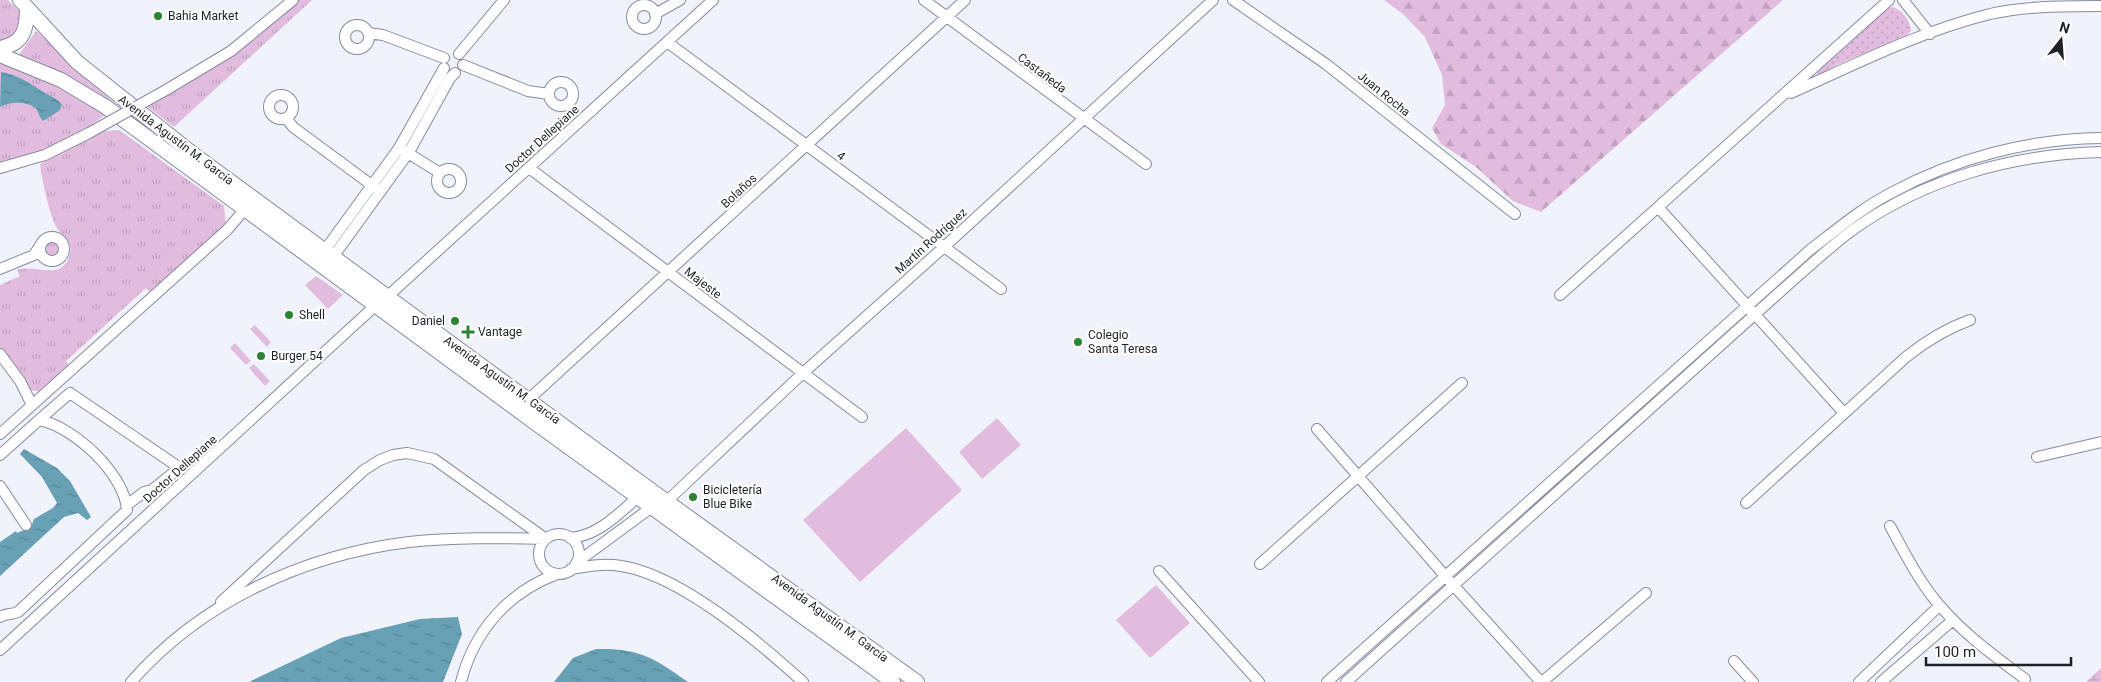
<svg xmlns="http://www.w3.org/2000/svg" width="2101" height="682" viewBox="0 0 2101 682" font-family="Roboto,sans-serif">
<style>
.grass{fill:url(#grass-tufts)}
.forest{fill:url(#forest-firs)}
.wetland{fill:url(#wetland-marsh)}
.park{fill:url(#park-dots)}
.garden{fill:#e2bcdf}
.water{fill:url(#water-ripples)}
.lines{fill:none;stroke-linecap:round;stroke-linejoin:round}
.minor-casing{stroke:#878ba1;stroke-width:12}
.major-casing{stroke:#878ba1;stroke-width:16}
.minor{stroke:#fff;stroke-width:10}
.major{stroke:#fff;stroke-width:14}
.minor-bridge-casing{stroke:#878ba1;stroke-width:12;stroke-linecap:butt}
.minor-bridge{stroke:#fff;stroke-width:10}
.poi-dot{fill:#2c8332;stroke:#fff;stroke-width:2}
.labels{text-anchor:middle;stroke-width:4.5;stroke-linejoin:round;paint-order:stroke}
.poi-label{font-size:12px;fill:#1f2129;stroke:#fff;text-anchor:start}
.street-label{font-size:12px;fill:#1f2129;stroke:#fff}
</style>
<defs>
<pattern id="grass-tufts" width="24" height="20" patternUnits="userSpaceOnUse" patternTransform="scale(1.25)"><rect width="24" height="20" fill="#e2bcdf"/><path d="M3 7l-1-3M5 7V3M7 7l1-3M15 17l-1-3M17 17v-4M19 17l1-3" fill="none" stroke="#c1a1bf"/></pattern>
<pattern id="forest-firs" width="22" height="20" patternUnits="userSpaceOnUse" patternTransform="scale(1.25)"><rect width="22" height="20" fill="#e2bcdf"/><path d="M5 1l3.5 6h-7zM16 11l3.5 6h-7z" fill="#c1a1bf"/></pattern>
<pattern id="wetland-marsh" width="20" height="14" patternUnits="userSpaceOnUse" patternTransform="scale(1.25)"><rect width="20" height="14" fill="#e2bcdf"/><path d="M1 5h8M5 5V1M11 12h8M15 12V8" fill="none" stroke="#c1a1bf"/></pattern>
<pattern id="park-dots" width="8" height="8" patternUnits="userSpaceOnUse" patternTransform="scale(1.25)"><rect width="8" height="8" fill="#e2bcdf"/><path d="M2 2h.1M6 6h.1" fill="none" stroke="#c1a1bf" stroke-width="1.8" stroke-linecap="round"/></pattern>
<pattern id="water-ripples" width="26" height="14" patternUnits="userSpaceOnUse" patternTransform="scale(1.25)"><rect width="26" height="14" fill="#68a1b6"/><path d="M2 4q2-2 4 0t4 0M15 11q2-2 4 0t4 0" fill="none" stroke="#558394"/></pattern>
</defs>
<rect width="100%" height="100%" fill="#f0f2fc"/>
<path class="grass" d="M0 0H8L20 12 22 17 14 40 0 45Z
M296 0H312L174 127 148 107 236 52Z
M36 31 112 101 647 494V499L109 105 18 56Z
M0 61 64 89 105 115 77 135 46 150 0 164Z
M119 130 224 206 226 226 151 293 146 288 66 361 70 366 42 392 31 390 20 371 0 347V285L20 276 17 270C33 265 46 274 59 269 67 265 72 255 70 246 69 238 61 235 57 228 49 214 42 180 40 164L102 131Z
M43 249a9 9 0 1 1 18 0a9 9 0 1 1-18 0Z"/>
<path class="forest" d="M1384 0H1783L1541 212 1513 201 1476 167 1441 144 1432 128 1445 105 1442 75 1425 37 1403 14Z"/>
<path class="wetland" d="M2101 668V682H2086Z"/>
<path class="park" d="M1893 7C1902 10 1911 21 1911 31L1907 35 1841 63 1817 75V72L1888 8Z"/>
<path class="garden" d="M316 276 343 295 328 309 305 285Z
M255 325 271 342 267 347 250 329Z
M235 343 251 361 246 365 230 348Z
M254 364 270 381 265 386 249 368Z
M997 418 1021 445 982 479 959 452Z
M906 428 962 490 860 582 803 520Z
M1156 585 1190 623 1150 658 1116 620Z"/>
<path class="water" d="M1 72C18 75 28 82 42 91 48 96 57 97 62 105L59 111 43 121C40 118 39 114 37 110 29 100 9 102 0 107Z
M24 449 57 468 70 481 91 517 87 520 78 513 64 517 0 576V542L16 531 17 533 31 527 34 519 53 508 57 503 42 477 20 454Z
M458 617 462 634 443 682H249L341 638 420 619Z
M596 649C640 648 654 658 688 682H554L573 658Z"/>
<g class="lines">
<g class="minor-casing">
<path id="minor" d="M924 0 1146 164
M1233 0 1326 64 1515 214
M1903 0 1930 34
M632 17a12 12 0 1 1 24 0a12 12 0 1 1-24 0Z
M655 14 680 0
M345 37a12 12 0 1 1 24 0a12 12 0 1 1-24 0Z
M368 33 383 35 444 58
M667 42 1001 289
M459 54 504 0
M463 65 528 91 549 94
M549 94a12 12 0 1 1 24 0a12 12 0 1 1-24 0Z
M166 90 231 51 293 0
M1791 93C1856 64 1921 31 1990 14 2026 6 2064 6 2101 6
M269 107a12 12 0 1 1 24 0a12 12 0 1 1-24 0Z
M286 118 293 127 377 189
M403 150 440 173
M0 168 45 155 89 133
M529 168 862 417
M437 181a12 12 0 1 1 24 0a12 12 0 1 1-24 0Z
M1658 207 1844 413
M40 249a12 12 0 1 1 24 0a12 12 0 1 1-24 0Z
M325 250 399 148 444 68
M333 257 409 152 450 78 455 73
M0 269 34 255 41 244
M1560 295 1889 0
M388 296 713 0
M0 354 20 381 32 405
M529 399 965 0
M39 420 70 393 177 466V470L152 490 144 492 127 505
M1317 429 1446 577 1541 682
M0 434 227 230 246 208
M0 455 39 420C73 426 125 474 127 510L18 612C12 615 6 613 0 617
M2037 457 2101 442
M0 486 26 525
M1746 503 1906 357C1926 341 1945 329 1970 320
M666 506 667 501 803 373 944 247 1213 0
M1890 526C1904 552 1921 585 1941 607 1965 635 1996 657 2025 679
M539 554a20 20 0 1 1 40 0a20 20 0 1 1-40 0Z
M570 538C598 536 618 514 638 497
M576 563 652 507V502
M1260 564 1462 383
M571 569C588 566 604 563 621 566 680 575 759 642 803 682
M1159 571 1259 682
M221 602 364 470 380 460 393 455 407 453 434 459 546 539
M0 650 376 305
M1734 661 1753 682
M131 682C202 601 304 555 409 542 454 537 500 538 546 539
M461 682C474 631 508 592 557 574
M1327 682 1810 250C1836 230 1862 208 1891 193 1955 158 2029 139 2101 138
M1346 682 1781 291C1805 270 1828 248 1854 229 1926 178 2014 154 2101 152
M1542 682 1646 593
M1859 682 1939 606
M1881 682 1953 620"/>
</g>
<g class="major-casing">
<path id="major" d="M20 0 77 62 193 154 652 491 917 682
M0 48C23 44 27 30 27 9
M0 55 61 80 106 107 530 419 893 682"/>
</g>
<use href="#minor" class="minor"/>
<use href="#major" class="major"/>
<g class="minor-bridge-casing">
<path id="minor-bridge" d="M89 133 166 90"/>
</g>
<use href="#minor-bridge" class="minor-bridge"/>
</g>
<g class="poi-dot">
<circle cx="158" cy="16" r="5"/>
<circle cx="289" cy="315" r="5"/>
<circle cx="455" cy="321" r="5"/>
<path d="M465.5 324.5h5v5h5v5h-5v5h-5v-5h-5v-5h5z"/>
<circle cx="1078" cy="342" r="5"/>
<circle cx="261" cy="356" r="5"/>
<circle cx="693" cy="497" r="5"/>
</g>
<g class="labels">
<g class="poi-label">
<text x="168" y="20">Bahia Market</text>
<text x="299" y="319">Shell</text>
<text x="445" y="325" text-anchor="end">Daniel</text>
<text x="478" y="336">Vantage</text>
<text x="1088" y="339">Colegio<tspan x="1088" dy="14">Santa Teresa</tspan></text>
<text x="271" y="360">Burger 54</text>
<text x="703" y="494">Bicicletería<tspan x="703" dy="14">Blue Bike</tspan></text>
</g>
<g class="street-label">
<text transform="translate(1042 73) rotate(37)" y="4">Castañeda</text>
<text transform="translate(1384 94) rotate(39)" y="4">Juan Rocha</text>
<text transform="translate(542 139) rotate(-42)" y="4">Doctor Dellepiane</text>
<text transform="translate(176 140) rotate(37)" y="4">Avenida Agustín M. García</text>
<text transform="translate(841 156) rotate(36)" y="4">4</text>
<text transform="translate(739 191) rotate(-43)" y="4">Bolaños</text>
<text transform="translate(931 241) rotate(-42)" y="4">Martín Rodríguez</text>
<text transform="translate(703 283) rotate(37)" y="4">Majeste</text>
<text transform="translate(502 380) rotate(36)" y="4">Avenida Agustín M. García</text>
<text transform="translate(180 469) rotate(-42)" y="4">Doctor Dellepiane</text>
<text transform="translate(830 618) rotate(36)" y="4">Avenida Agustín M. García</text>
</g>
</g>
<g transform="translate(2061 40) rotate(17)" stroke="#ffffff" stroke-width="4" paint-order="stroke">
<path d="M0-4L9 19L0 12L-9 19Z" fill="#1f2129"/>
<text y="-8" font-size="14" font-weight="bold" text-anchor="middle" fill="#1f2129">N</text>
</g>
<path d="M1926 657v8h145v-8" fill="none" stroke="#1f2129" stroke-width="2.5"/>
<text x="1934" y="657" font-size="15" fill="#1f2129" stroke="#ffffff" stroke-width="4" paint-order="stroke">100 m</text>
</svg>
